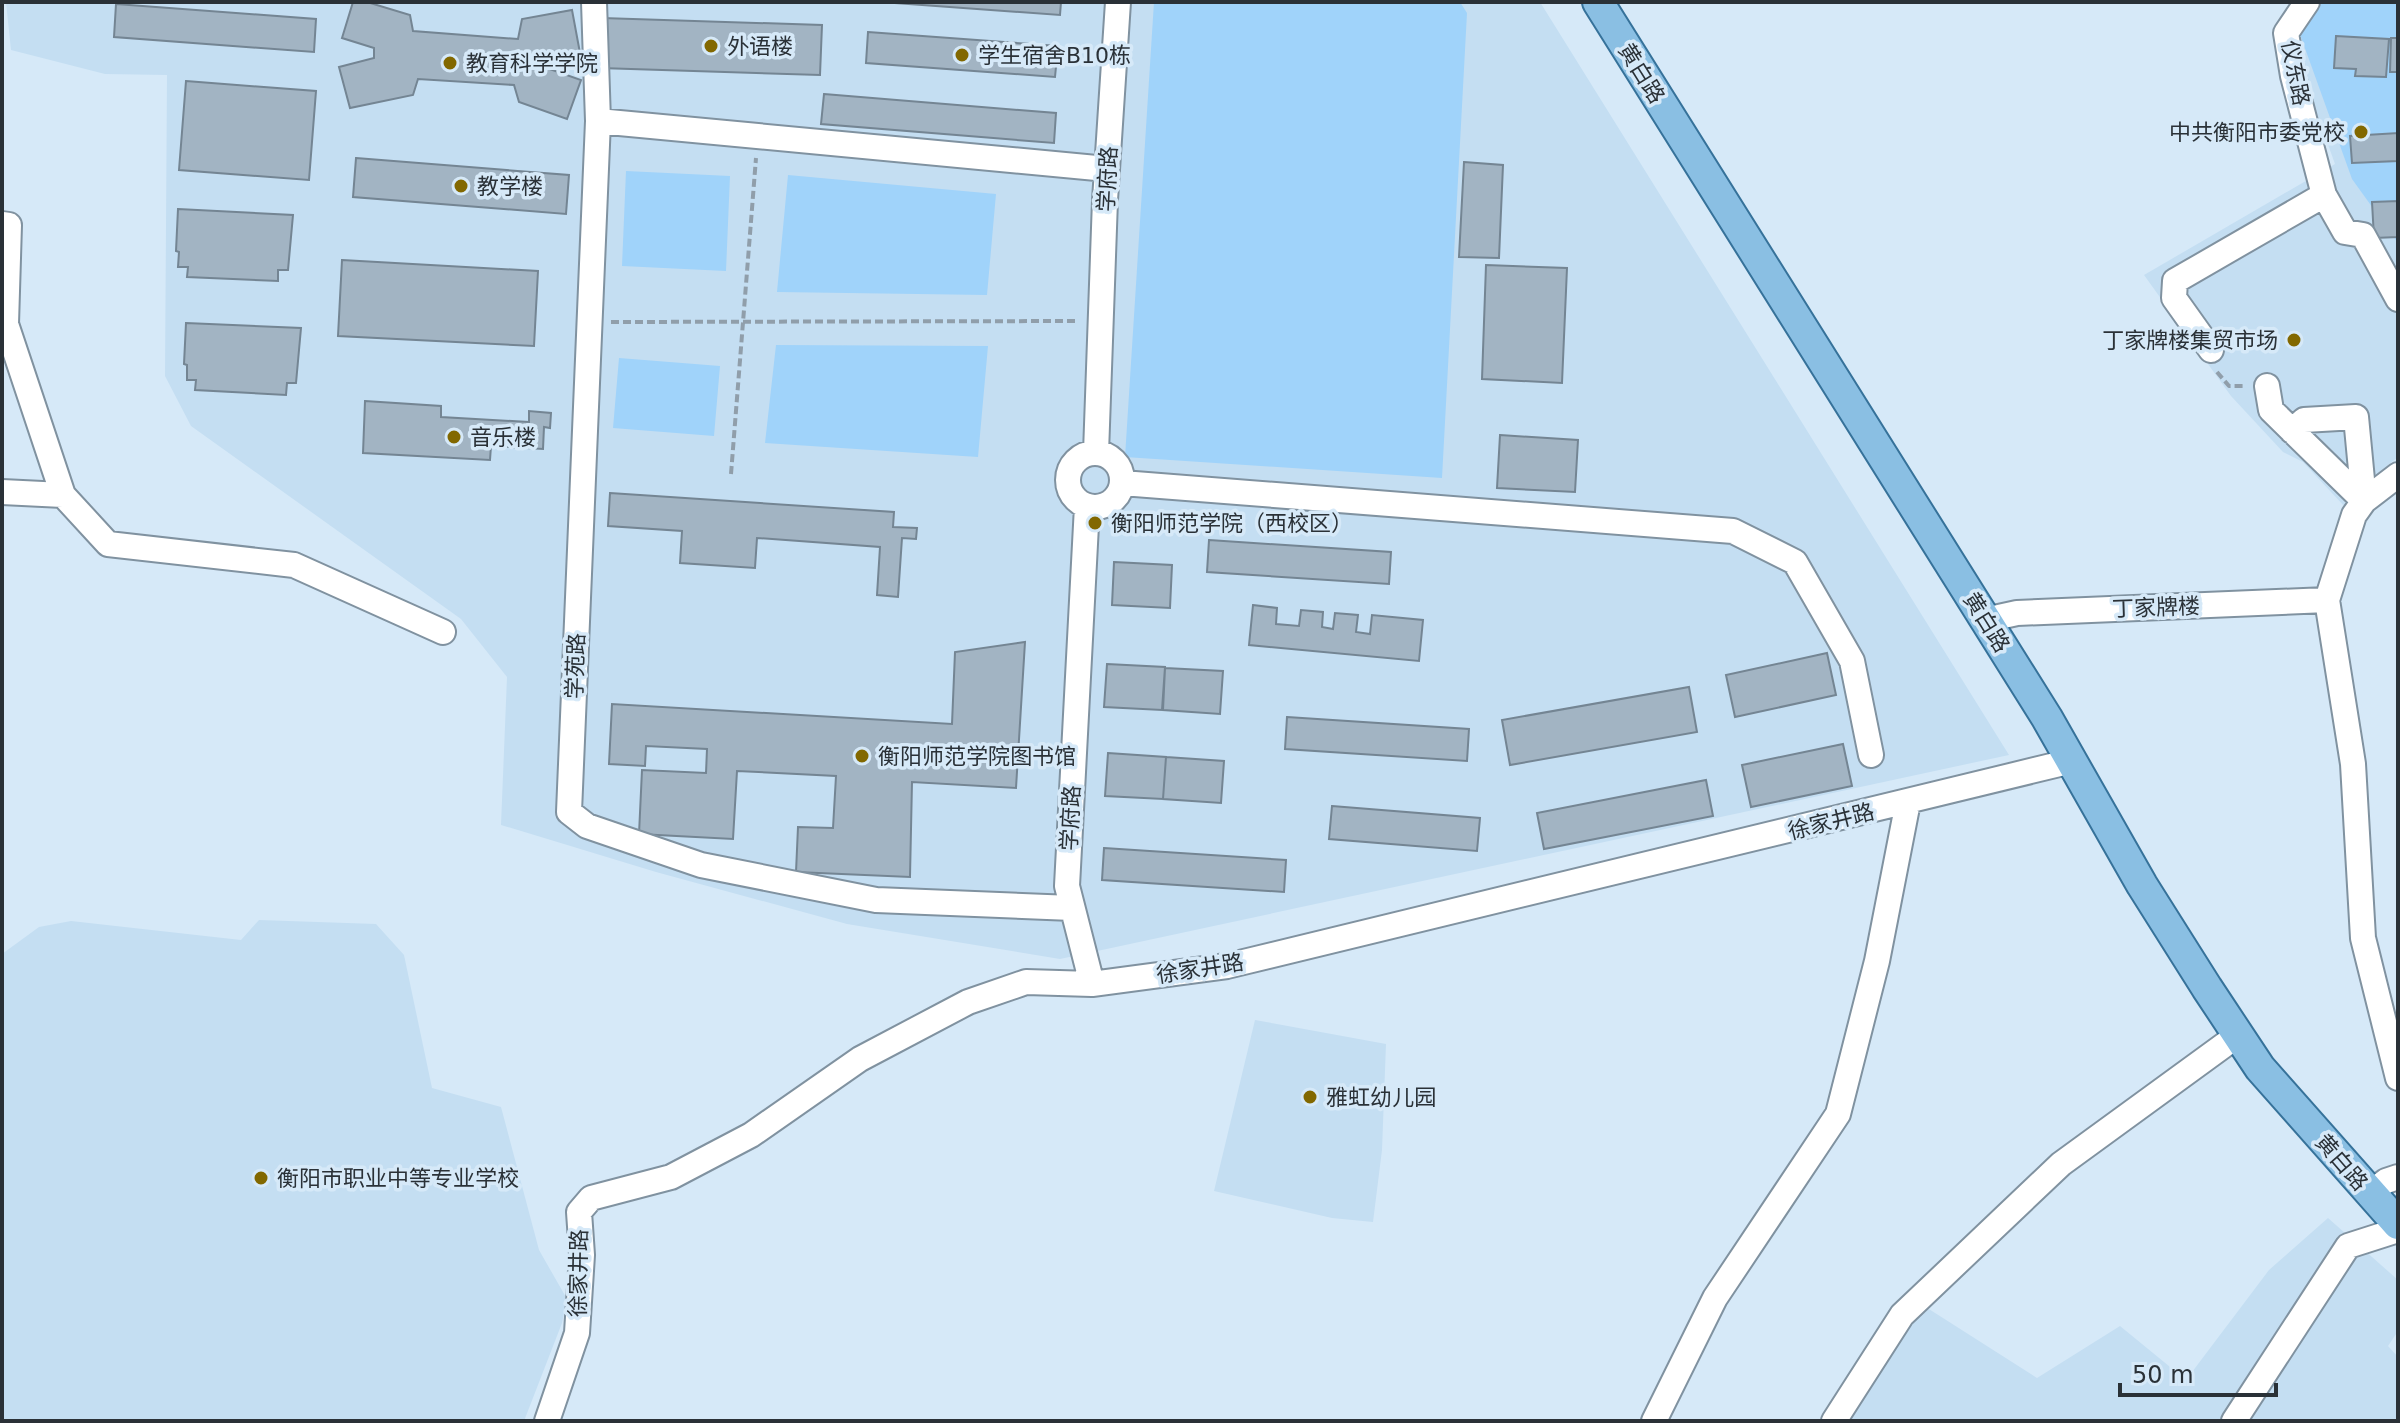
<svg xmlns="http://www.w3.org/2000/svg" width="2400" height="1423" viewBox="0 0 2400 1423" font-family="'DejaVu Sans','Noto Sans SC',sans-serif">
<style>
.built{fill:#c4def2}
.green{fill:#a0d3fa}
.building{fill:#a2b4c3;stroke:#748593;stroke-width:2}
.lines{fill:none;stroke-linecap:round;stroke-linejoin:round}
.minor-casing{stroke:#8092a0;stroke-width:28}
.major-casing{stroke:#36729a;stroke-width:34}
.path{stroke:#909eaa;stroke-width:4;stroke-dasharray:8 4;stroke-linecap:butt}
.minor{stroke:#fff;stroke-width:24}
.major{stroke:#8abfe3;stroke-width:30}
.poi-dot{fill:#826800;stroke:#d6e9f8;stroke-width:3}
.labels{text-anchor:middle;stroke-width:7;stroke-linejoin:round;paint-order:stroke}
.poi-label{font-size:22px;fill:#2a3137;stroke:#d6e9f8;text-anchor:start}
.street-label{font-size:22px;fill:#2a3137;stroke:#d6e9f8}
</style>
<rect width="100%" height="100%" fill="#d6e9f8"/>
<path class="built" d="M6 2H1540L2009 755 1060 959 847 924 656 872 501 825 507 677 461 619 191 426 165 376 167 75 105 74 11 50Z
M2398 2V457L2348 497 2345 507 2303 462 2283 452 2231 396 2144 275 2335 164 2317 114 2299 55 2297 26Z
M259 920 376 924 404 955 432 1088 501 1107 539 1250 567 1299 562 1323 524 1421H2V954L39 927 71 921 241 940Z
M1255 1020 1386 1044 1382 1150 1373 1222 1332 1218 1214 1191Z
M2328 1218 2398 1280V1331L2388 1346 2398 1357V1421H1839L1921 1304 2037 1378 2120 1326 2186 1380 2269 1270Z"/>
<path class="green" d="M1154 2H1460L1467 13 1442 478 1125 457Z
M2314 2H2398V243L2352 179 2297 26Z
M626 171 730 176 726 271 622 266Z
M788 175 996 194 987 295 777 292Z
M776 345 988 346 978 457 765 443Z
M619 358 720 366 714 436 613 428Z"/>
<path class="building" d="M353 2H367L410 15 413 31 518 39 522 19 572 10 580 53 545 59 544 67 581 80 567 119 519 102 514 85 418 79 413 95 350 108 339 67 374 58V48L342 38Z
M881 2H1061L1060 15Z
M116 4 316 19 314 52 114 37Z
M602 18 822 25 820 75 600 68Z
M868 32 1058 46 1055 77 866 63Z
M2336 36 2389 39 2386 77 2355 76 2356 69 2334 68Z
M2391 38H2398V72H2390Z
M186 81 316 91 309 180 179 170Z
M824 94 1056 113 1054 143 821 124Z
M2398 133V161L2352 163 2350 136Z
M356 158 569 175 566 214 353 197Z
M1464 162 1503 165 1499 258 1459 257Z
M2398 201V237L2374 238 2372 202Z
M178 209 293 215 288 270H278V281L187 277 188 267H178L179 252 176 251Z
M342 260 538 271 534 346 338 336Z
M1486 265 1567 268 1562 383 1482 379Z
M186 323 301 328 296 383H287L286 395 195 390 196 380H187V365L184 364Z
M365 401 441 406V417L529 422V411L551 413 550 428 544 427 543 449 491 446 490 460 363 453Z
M1500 435 1578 440 1575 492 1497 488Z
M610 493 894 512 893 527 917 528 916 539 902 538 898 597 877 595 880 547 757 538 755 568 680 563 682 531 608 526Z
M1209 540 1391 552 1389 584 1207 572Z
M1114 562 1172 565 1170 608 1112 605Z
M1253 605 1277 608 1276 624 1299 626 1301 610 1323 612 1322 627 1333 629 1335 613 1358 615 1356 632 1370 634 1372 615 1423 620 1419 661 1249 645Z
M1025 642 1016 788 912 782 910 877 796 872 798 827 833 828 836 776 737 771 733 839 639 834 642 770 706 773 707 749 646 746 645 766 609 764 612 704 952 724 955 652Z
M1827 653 1836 695 1735 717 1726 675Z
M1107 664 1165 667 1162 710 1104 707Z
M1165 668 1223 671 1220 714 1163 710Z
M1689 687 1697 732 1510 765 1502 720Z
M1287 717 1469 729 1467 761 1285 749Z
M1843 744 1852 786 1751 807 1742 765Z
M1108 753 1166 757 1163 799 1105 796Z
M1166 757 1224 761 1221 803 1163 799Z
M1706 780 1713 816 1544 849 1537 813Z
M1332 806 1480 818 1477 851 1329 839Z
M1104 848 1286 860 1284 892 1102 880Z"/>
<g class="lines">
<g class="minor-casing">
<path id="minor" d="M594 2 598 121 569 812 587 826 701 865 876 900 1072 908
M2307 2 2286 33 2293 76 2324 195 2345 232 2363 235 2398 299
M598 121 1107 169
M2 224 9 225 6 324 63 495
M2211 350 2174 298 2175 281 2324 195
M2267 386 2271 410 2364 501
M2292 431 2304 420 2356 417 2364 501
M1068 480a27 27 0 1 1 54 0a27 27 0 1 1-54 0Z
M1096 453 1105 200 1118 2
M2398 475 2364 501 2354 515 2327 600 2353 764 2363 938 2398 1078
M1122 483 1733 531 1795 562 1852 661 1871 755
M2 492 63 495 108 544 294 565 443 632
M1087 506 1067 886 1092 984
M1985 620 2017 613 2327 600
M2370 1193 2386 1181 2398 1177
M547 1421 577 1333 582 1255 579 1212 591 1198 671 1177 751 1135 860 1059 968 1002 1026 982 1092 984 1227 966 2072 761
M1654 1421 1715 1298 1838 1114 1877 961 1908 802
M1834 1421 1902 1315 2061 1164 2238 1035
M2234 1421 2348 1246 2398 1230"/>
</g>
<g class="major-casing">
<path id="major" d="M1598 2 2047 718 2142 885 2207 988 2260 1068 2398 1224"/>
</g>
<path class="path" d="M611 322 1078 321
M2217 372 2229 386H2246
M731 474 756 158"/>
<use href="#minor" class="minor"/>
<use href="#major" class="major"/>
</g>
<g class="poi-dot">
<circle cx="711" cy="46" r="8"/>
<circle cx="962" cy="55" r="8"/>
<circle cx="450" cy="63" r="8"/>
<circle cx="2361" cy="132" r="8"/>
<circle cx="461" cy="186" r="8"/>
<circle cx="2294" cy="340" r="8"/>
<circle cx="454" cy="437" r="8"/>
<circle cx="1095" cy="523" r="8"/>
<circle cx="862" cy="756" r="8"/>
<circle cx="1310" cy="1097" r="8"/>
<circle cx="261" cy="1178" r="8"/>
</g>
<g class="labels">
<g class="poi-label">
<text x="727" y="54">外语楼</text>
<text x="978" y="63">学生宿舍B10栋</text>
<text x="466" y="71">教育科学学院</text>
<text x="2345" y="140" text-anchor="end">中共衡阳市委党校</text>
<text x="477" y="194">教学楼</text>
<text x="2278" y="348" text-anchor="end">丁家牌楼集贸市场</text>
<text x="470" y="445">音乐楼</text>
<text x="1111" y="531">衡阳师范学院（西校区）</text>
<text x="878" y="764">衡阳师范学院图书馆</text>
<text x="1326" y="1105">雅虹幼儿园</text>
<text x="277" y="1186">衡阳市职业中等专业学校</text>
</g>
<g class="street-label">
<text transform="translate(1642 73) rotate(58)" y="8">黄白路</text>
<text transform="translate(2296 73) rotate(79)" y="8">仪东路</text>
<text transform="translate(1107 179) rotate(-87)" y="8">学府路</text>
<text transform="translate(2156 607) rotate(-2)" y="8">丁家牌楼</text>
<text transform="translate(1987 622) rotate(58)" y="8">黄白路</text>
<text transform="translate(575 666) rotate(-88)" y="8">学苑路</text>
<text transform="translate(1070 818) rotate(-87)" y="8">学府路</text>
<text transform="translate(1831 821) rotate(-14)" y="8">徐家井路</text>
<text transform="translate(1200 968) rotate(-9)" y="8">徐家井路</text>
<text transform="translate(2342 1162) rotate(49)" y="8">黄白路</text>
<text transform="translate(578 1273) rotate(-89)" y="8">徐家井路</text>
</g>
</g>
<rect width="2400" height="1423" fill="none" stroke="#2a3137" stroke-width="8"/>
<path d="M2120 1383v12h156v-12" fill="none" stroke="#2a3137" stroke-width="4"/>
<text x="2132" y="1383" font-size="24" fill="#2a3137" stroke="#d6e9f8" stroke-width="6" paint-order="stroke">50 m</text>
</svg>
